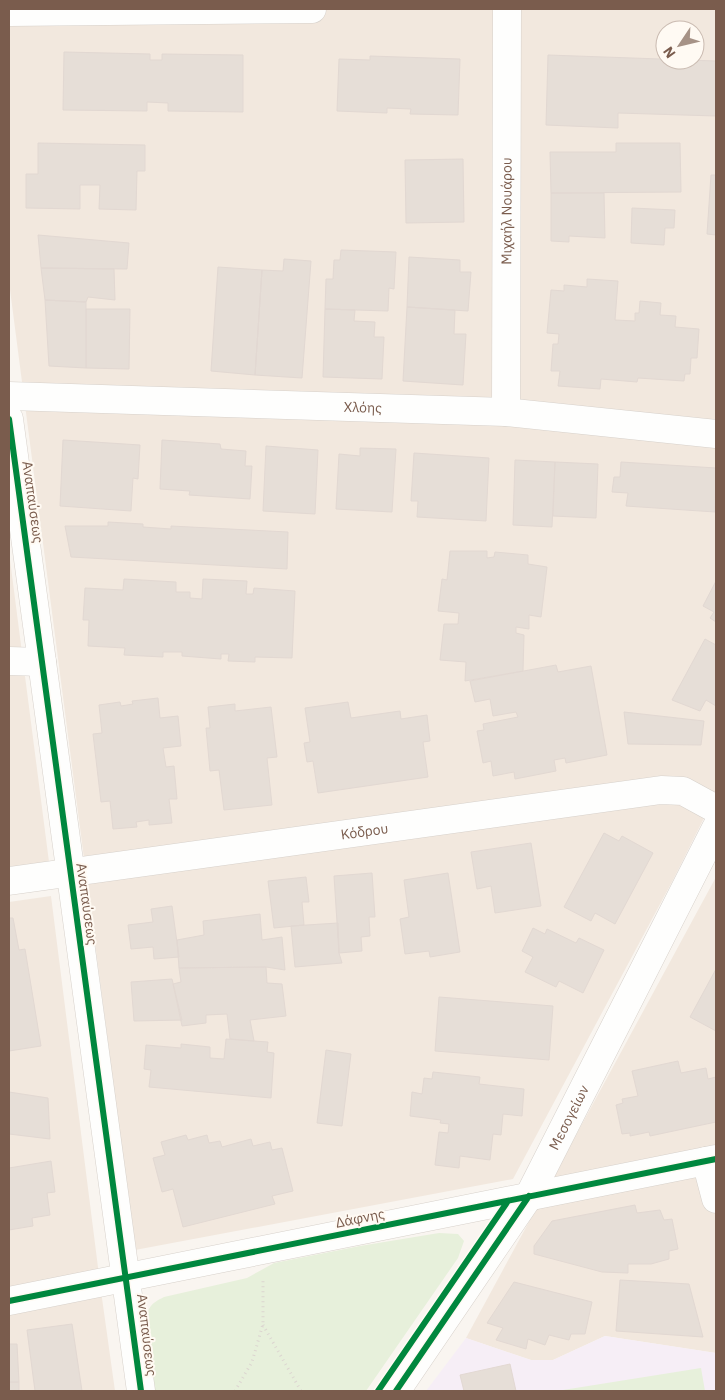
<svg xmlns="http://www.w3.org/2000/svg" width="725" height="1400" viewBox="0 0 725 1400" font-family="'IBM Plex Sans',sans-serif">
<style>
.residential{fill:#f2e8de;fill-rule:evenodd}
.education{fill:#f6eef6}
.green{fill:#e7f0db}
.building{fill:#e6ded7;stroke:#e2d8d2}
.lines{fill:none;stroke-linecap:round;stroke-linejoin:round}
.minor-casing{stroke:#d7d1cb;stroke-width:29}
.path{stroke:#dcd5d0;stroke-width:3;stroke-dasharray:1 4;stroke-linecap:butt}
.minor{stroke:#fefefd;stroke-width:28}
.cycleway-casing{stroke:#fffaf3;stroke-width:9}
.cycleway{stroke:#00873e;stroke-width:6}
.labels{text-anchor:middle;stroke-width:4;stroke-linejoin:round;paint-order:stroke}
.street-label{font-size:14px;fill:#7a5c4d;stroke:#fffaf3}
</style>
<rect width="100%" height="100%" fill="#f9f5f0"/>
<path class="residential" d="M9 9H716V794L674 878 513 1179 135 1250 9 282ZM665 30H695V60H665Z
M9 552 49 862 9 867Z
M716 877V1353L605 1336 553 1360H531L466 1338Z
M51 896 101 1291 115 1391H9V902Z"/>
<path class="education" d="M605 1336 716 1353V1391H426L466 1338 531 1360H553Z"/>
<path class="green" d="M439 1233 458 1234 464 1241 458 1258 366 1391H151C150 1376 142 1320 149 1309 152 1303 158 1300 164 1297L247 1278 274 1263 360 1246Z
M701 1368 705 1391H564L563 1390Z"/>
<path class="building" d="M64 52 150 54V60H162V54L243 55V112L168 111V103L147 102V111L63 110Z
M548 55 716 61V116L618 113V128L546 125Z
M370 56 460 59 458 115 410 114 411 109 387 108V113L337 111 339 59 370 60Z
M38 143 145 145V171H137L136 210 99 209 100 185H80V209L26 208V174H38Z
M616 143H680L681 192 551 193 550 152H616Z
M463 159 464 222 406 223 405 160Z
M711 175H716V235L707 234Z
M551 193H604L605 238 569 236V242L551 241Z
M632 208 675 210 674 228H665L664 245 631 243Z
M38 235 129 243 127 269 41 268Z
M341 250 396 252 394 289 389 288 388 311 325 309 326 279H333L334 260H340Z
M409 257 460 260V272H471L468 311 407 307Z
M284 259 311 261 302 378 255 375 262 270 283 271Z
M218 267 262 270 255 375 211 371Z
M41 268 114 269 115 300 88 297 86 302 45 300Z
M587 279 618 281 615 320 635 321V313H639L640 301 661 303 660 315 676 316 675 327 699 329 697 358H691L690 374H685L684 381 638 378 637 382 601 379 600 389 558 386 560 371H551L553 344H558L559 334 547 333 551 290 564 291V285L587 287Z
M45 300 86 302V368L49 366Z
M407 307 455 310 454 334H466L463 385 403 381Z
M86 309H130L129 369 86 368Z
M325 309 355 310 354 321 375 322 374 337H384L382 379 323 377Z
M63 440 140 445 138 479 133 478 131 511 60 506Z
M162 440 220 444 221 449 246 451 245 466H252L250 499 189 495 190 491 160 489Z
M266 446 318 450 315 514 263 511Z
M360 448 396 449 392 512 336 509 339 454 360 456Z
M414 453 489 458 486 521 417 517 418 501H411Z
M515 460 555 462 552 527 513 525Z
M555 462 598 464 596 518 553 516Z
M621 462 716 468 715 512 626 506 628 493 612 492 614 477H620Z
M108 522 143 524V527L171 529V526L288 532 287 569 71 557 65 526H108Z
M450 551H487V558L494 557 495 552 528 555V564L547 567 541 617 529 615V629L516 627V633L524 635 523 671 465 681 466 662 440 660 444 624H458L459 613 438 611 442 579 447 580Z
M124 579 176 582V592H190V598L202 599 203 579 247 581 246 594H253L254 588 295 591 292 658 255 657V662L228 661 229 654H221V659L182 656V652H163V657L124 655 125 648 88 646 89 620H83L85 588 123 590Z
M716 581V622L710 618 714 612 703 606Z
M705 639 716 645V706L706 700 700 711 672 700Z
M556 665 558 672 591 666 607 755 566 763 565 758 554 760 556 771 515 779 514 772 493 776 491 761 483 763 477 731 484 730 483 724 518 717 516 712 493 716 490 699 475 702 470 681Z
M158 698 160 718 178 716 181 746 163 748 166 767 174 766 177 799H169L172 823 149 825V820L136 822 137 827 113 829 110 801 101 802 93 734 102 733 99 705 120 702 121 706 133 704 132 701Z
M348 702 351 718 400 711 401 719 427 715 430 741 423 742 428 777 318 793 313 761 307 762 304 743 310 742 305 708Z
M235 704V711L271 707 277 757 267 758 272 805 224 810 219 770 210 771 206 728H210L208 707Z
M624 712 704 721 701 745 628 744Z
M604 833 619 841 622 836 653 853 615 924 595 913 591 921 564 907Z
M531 843 541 906 495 913 491 886 477 889 471 852Z
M372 873 375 917H369L370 936 361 937 362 951 339 953 334 876Z
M448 873 460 952 430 957 429 951 405 954 400 919 409 917 404 880Z
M306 877 309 902H302L304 925 274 928 268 881Z
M172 906 179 957 154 959 153 947 131 949 128 925 153 922 151 909Z
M260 914 262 940 282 937 285 970 266 967 179 968 177 940 204 935 203 921Z
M9 918H13L19 950 25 949 41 1046 9 1051Z
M338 923 339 953 342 963 295 967 291 926Z
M533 928 545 934 547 929 576 943 579 938 604 950 583 993 559 981 556 987 525 972 533 957 522 951Z
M266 967 267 983 282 984 286 1016 250 1020 254 1041 230 1039 227 1014 206 1015V1023L182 1026 173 984 181 982 179 968Z
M716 969V1031L690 1017Z
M172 979 182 1020 134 1021 131 982Z
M439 997 553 1006 549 1060 435 1051Z
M226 1039 268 1042 267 1052 274 1053 271 1098 149 1087 151 1070 144 1069 146 1045 181 1048V1044L210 1047V1058L224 1059Z
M326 1050 351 1054 342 1126 317 1123Z
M678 1061 681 1073 706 1068 708 1079 716 1077V1122L650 1136 649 1132 630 1136V1133L622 1134 616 1105 623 1103 622 1099 638 1096 632 1071Z
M433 1072 480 1077 479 1084 524 1089 522 1116 503 1114 501 1135 493 1134 490 1160 460 1156 459 1168 435 1165 439 1132 448 1133 449 1124 440 1123 441 1120 410 1116 412 1092 422 1094 424 1078 432 1079Z
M9 1092 48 1098 50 1139 9 1134Z
M186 1135 188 1140 207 1135 209 1143 220 1141 222 1147 251 1139 253 1146 270 1142 272 1150 282 1148 293 1191 272 1196 275 1204 183 1227 173 1189 162 1192 153 1158 165 1155 161 1142Z
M51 1161 55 1192 47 1193 50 1215 32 1218 33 1226 9 1230V1168Z
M635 1205 637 1213 660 1210 664 1220 672 1219 678 1249 669 1251V1259L651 1264H628V1273L602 1272 534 1254V1246L552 1221Z
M620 1280 689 1284 703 1337 616 1331Z
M514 1282 592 1302 585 1334H571L569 1340 549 1335 545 1345 528 1339 526 1349 496 1340 503 1328 487 1323Z
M72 1324 82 1391H35L27 1330Z
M9 1344H17L19 1382H9Z
M510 1364 516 1391H464L460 1375Z
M9 1382H19V1391H9Z"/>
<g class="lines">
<g class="minor-casing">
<g id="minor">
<path d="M9 12 312 9"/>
<path id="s1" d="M9 396 506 412 716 434"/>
<path id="s2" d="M506 412 507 9"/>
<path d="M9 419 141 1391"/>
<path d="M9 661 42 662"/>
<path id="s3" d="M9 881 661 790 683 791 716 809"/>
<path d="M706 1161 716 1199"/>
<path d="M9 1301 716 1159"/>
<path id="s4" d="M396 1391 529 1196 716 828"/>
</g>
</g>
<path class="path" d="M263 1325 301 1391
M235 1391 252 1362 263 1324V1281"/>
<use href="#minor" class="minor"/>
<g class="cycleway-casing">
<path id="cycleway" d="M9 419 141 1391
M9 1301 716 1159
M378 1391 508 1201
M396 1391 529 1196"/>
</g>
<use href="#cycleway" class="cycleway"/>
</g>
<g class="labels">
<g class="street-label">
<text dy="5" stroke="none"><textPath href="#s2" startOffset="201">Μιχαήλ Νουάρου</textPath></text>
<text dy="5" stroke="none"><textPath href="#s1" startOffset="354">Χλόης</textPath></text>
<text transform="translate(33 502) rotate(82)" y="5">Αναπαύσεως</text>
<text dy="5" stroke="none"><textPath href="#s3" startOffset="359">Κόδρου</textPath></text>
<text transform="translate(87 904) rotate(82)" y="5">Αναπαύσεως</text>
<text dy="5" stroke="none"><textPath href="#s4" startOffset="324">Μεσογείων</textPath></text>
<text transform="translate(360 1218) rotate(-11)" y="5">Δάφνης</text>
<text transform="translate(147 1335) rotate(83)" y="5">Αναπαύσεως</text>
</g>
</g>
<rect width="725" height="1400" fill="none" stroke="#7a5c4d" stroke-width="20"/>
<g transform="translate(680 45) rotate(235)"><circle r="24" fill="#fffaf3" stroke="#cabbb1"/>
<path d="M0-4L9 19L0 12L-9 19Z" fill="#a69286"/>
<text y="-8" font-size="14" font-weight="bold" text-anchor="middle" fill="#7a5c4d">N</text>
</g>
</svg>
